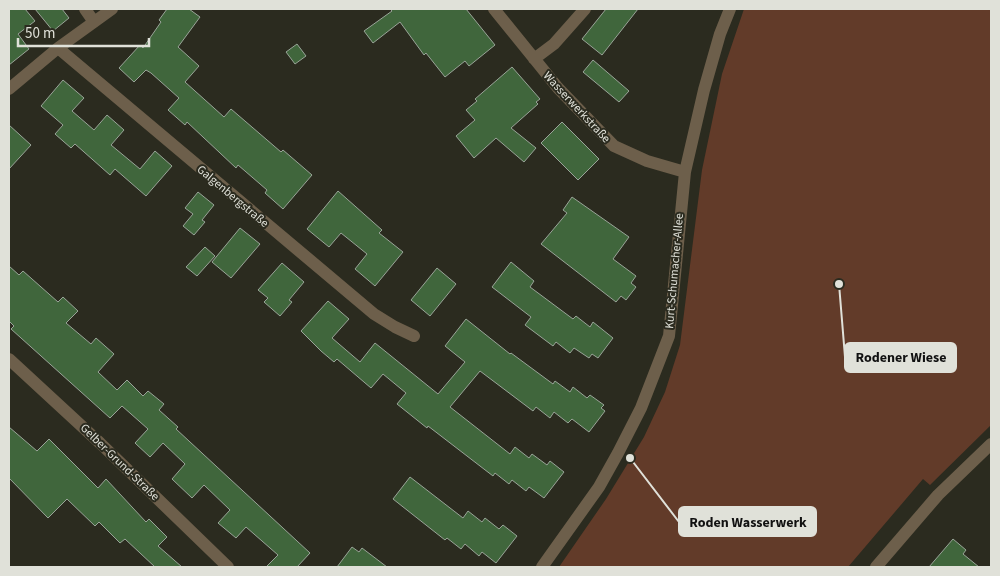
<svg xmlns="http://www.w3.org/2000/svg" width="1000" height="576" viewBox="0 0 1000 576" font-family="'Source Sans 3',sans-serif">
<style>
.green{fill:#623b29}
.building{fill:#40663c;stroke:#99a498}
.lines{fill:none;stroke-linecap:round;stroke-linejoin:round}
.minor{stroke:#6d5f4b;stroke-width:12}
.labels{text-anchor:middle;stroke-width:4;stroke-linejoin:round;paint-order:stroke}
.street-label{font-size:12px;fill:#e0e1d9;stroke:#2b2b1f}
.leader{fill:none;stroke:#e0e1d9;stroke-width:2}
.callout-dot{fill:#e0e1d9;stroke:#2b2b1f;stroke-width:2}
.callout{fill:#e0e1d9;stroke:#e0e1d9;stroke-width:2}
.callout-label{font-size:14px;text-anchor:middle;font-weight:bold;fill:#111}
</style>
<rect width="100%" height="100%" fill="#2b2b1f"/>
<path class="green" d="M744 9H991V425L930 485 923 479 848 567H559L606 499 644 437 665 392 680 345 702 170 722 74Z"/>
<path class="building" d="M9 9H25L35 21 18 34 29 49 9 65Z
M35 9H62L69 18 53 31Z
M167 9H189L200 17 178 47 199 66 185 82 224 117 231 109 281 152 283 150 312 175 283 209 265 193 267 190 238 165 236 168 187 122 185 125 168 110 179 98 151 73 146 70 134 82 119 68 140 45 143 48 161 22 159 20Z
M390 9H466L495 45 469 66 465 61 445 77 426 53 424 55 400 22 373 43 364 31 392 11Z
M606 9H638L602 55 582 39Z
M297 44 306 56 295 64 286 52Z
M593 60 629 91 619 102 583 72Z
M512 67 540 99 536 102 538 104 511 128 536 148 524 162 496 138 474 158 456 136 475 120 466 110 477 101 475 99Z
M63 80 84 98 72 111 94 130 107 115 124 130 111 145 140 169 155 151 172 166 146 196 115 169 110 175 75 144 71 148 55 134 63 125 41 106Z
M562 122 599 159 578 180 541 143Z
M9 125 31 145 9 169Z
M338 191 382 230 379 233 403 252 375 286 355 269 367 254 341 233 329 247 307 229Z
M198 192 214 205 202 220 205 222 194 235 183 226 193 214 185 208Z
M572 197 629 237 613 259 636 276 631 283 636 287 626 300 621 296 616 302 541 244 567 213 563 210Z
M240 228 260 244 231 278 212 262Z
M205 247 215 256 197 276 186 267Z
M511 262 534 281 530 287 573 319 576 316 590 327 593 322 613 338 598 358 592 354 589 358 574 348 570 353 556 342 553 346 525 325 531 317 492 287Z
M282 263 304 282 289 300 292 302 280 316 264 302 268 298 258 290Z
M9 266 19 275 23 271 58 302 63 297 78 311 66 323 91 344 96 338 114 354 98 372 117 390 127 380 143 396 148 391 164 404 159 410 178 427 176 429 310 553 297 567H266L278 555 246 527 236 538 218 523 230 510 204 485 192 498 172 479 185 464 163 443 150 457 135 443 148 429 122 406 110 418 11 329 14 326 9 321Z
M437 268 456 284 430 316 411 300Z
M328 301 349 319 332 338 360 362 375 343 438 394 465 362 445 346 466 319 510 354 511 353 553 384 555 381 570 392 573 387 587 398 590 395 604 405 601 408 605 411 589 432 572 419 568 423 554 412 550 418 536 407 533 411 480 371 450 407 510 454 515 447 529 458 532 454 547 465 550 461 564 472 544 498 529 487 526 491 512 480 509 484 495 473 493 476 428 426 427 428 397 404 406 393 383 374 371 388 337 359 334 362 321 351 301 331Z
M9 427 37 451 49 439 98 488 106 479 146 522 149 519 167 537 158 546 182 567H155L125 539 120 543 99 522 95 526 67 499 48 518 9 478Z
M410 477 463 518 468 511 482 522 485 518 499 529 503 525 517 536 496 563 482 552 479 556 465 544 461 549 447 538 445 540 393 499Z
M953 539 966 550 963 554 979 567H929Z
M352 547 359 552 362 548 387 567H337Z"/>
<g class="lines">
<path class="minor" d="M85 9 94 22
M494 9 558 88 614 146 647 161 685 172
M58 48 374 314 395 327 414 336
M534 59 554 44 585 9
M9 89 58 48 112 9
M9 359 100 443 228 567
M542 567 599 487 618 453 641 408 669 336 685 172 704 90 720 34 730 9
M876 567 938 495 991 444"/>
</g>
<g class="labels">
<g class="street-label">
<text transform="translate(577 107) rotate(47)" y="4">Wasserwerkstraße</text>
<text transform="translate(233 196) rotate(40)" y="4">Galgenbergstraße</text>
<text transform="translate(674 271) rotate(-85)" y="4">Kurt-Schumacher-Allee</text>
<text transform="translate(120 462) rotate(44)" y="4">Gelber-Grund-Straße</text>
</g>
</g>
<path class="leader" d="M839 284L845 357M630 458L679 522"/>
<g class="callout-dot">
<circle cx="839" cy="284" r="5"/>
<circle cx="630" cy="458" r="5"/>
</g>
<g class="callout">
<rect x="845" y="343" width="111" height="29" rx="5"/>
<rect x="679" y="507" width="137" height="29" rx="5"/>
</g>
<g class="callout-label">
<text x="901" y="362">Rodener Wiese</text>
<text x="748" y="527">Roden Wasserwerk</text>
</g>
<rect width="1000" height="576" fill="none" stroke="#e0e1d9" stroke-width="20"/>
<path d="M18 38v8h131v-8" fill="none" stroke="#e0e1d9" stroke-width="2.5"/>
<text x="25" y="38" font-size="15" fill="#e0e1d9" stroke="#2b2b1f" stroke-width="4" paint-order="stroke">50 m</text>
</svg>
